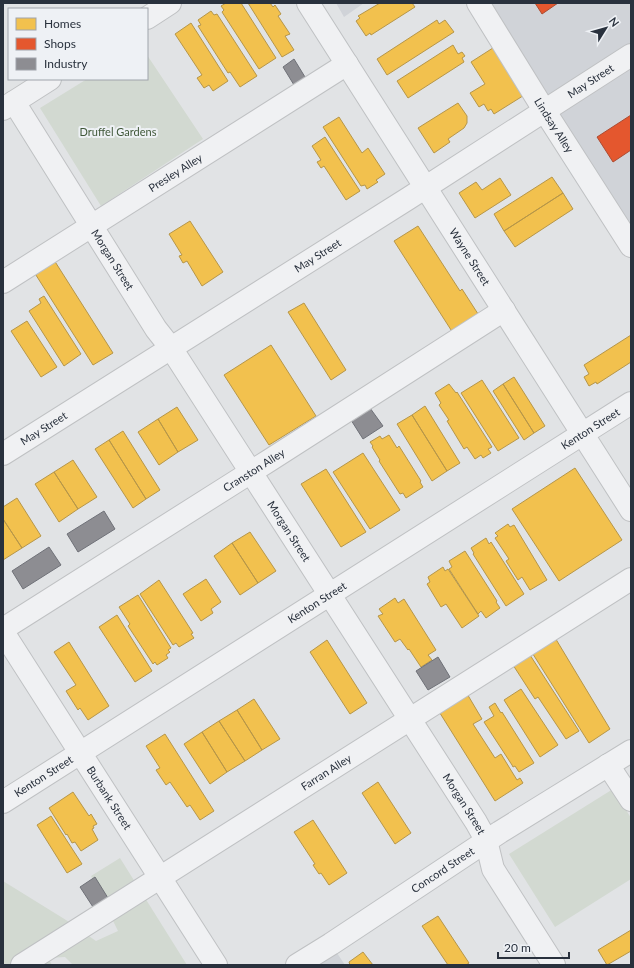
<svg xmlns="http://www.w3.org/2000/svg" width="634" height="968" viewBox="0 0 634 968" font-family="Lato,sans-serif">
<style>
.built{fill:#d0d3d8}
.green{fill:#d2d9d1}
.homes{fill:#f2c14e;stroke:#b69649}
.shops{fill:#e4572e;stroke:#ac4c32}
.industry{fill:#8d8d92;stroke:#6f7178}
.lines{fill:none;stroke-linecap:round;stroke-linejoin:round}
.minor-casing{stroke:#bfc1c3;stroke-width:24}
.minor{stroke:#f0f1f3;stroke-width:22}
.labels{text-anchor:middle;stroke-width:4;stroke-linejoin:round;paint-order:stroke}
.street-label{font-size:11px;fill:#29313d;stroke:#eef1f5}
.park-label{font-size:11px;fill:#3f5738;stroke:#eef1f5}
</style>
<rect width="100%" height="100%" fill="#e1e3e5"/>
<path class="built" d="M336 3H364L344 17Z
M488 3H631V229Z
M331 944 345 965H297Z"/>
<path class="green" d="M147 55 203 139 101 206 40 108 87 79H147Z
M613 789 631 818V879L555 927 509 854Z
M120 858 187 965H73L65 957 48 958 52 965H3V881L66 920 96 941 118 931 91 876Z"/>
<path class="homes" d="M226 3H241L276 58 259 69 222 12 224 10 221 6Z
M248 3H270L273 7 275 5 281 14 278 16 290 34 285 36 294 50 282 57Z
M380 3H412L415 7 371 35 370 33 366 36 356 21 360 18 358 16Z
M211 11 214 15 217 14 257 76 240 87 230 72 228 73 198 26 201 25 198 20Z
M437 20 439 24 445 20 454 32 387 75 377 59Z
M191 23 228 81 213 91 209 85 204 88 197 78 202 75 175 34Z
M453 45 458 54 462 52 465 56 462 58 464 62 408 98 397 81Z
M496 46 526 94 494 114 491 109 488 111 484 104 479 107 470 93 485 84 471 62Z
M458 103 467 116V123L464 128 448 139 450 142 434 153 418 128Z
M339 117 362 153 368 148 385 174 376 180 378 182 367 189 365 185 361 186 323 127Z
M325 137 360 191 346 200 324 166 321 168 317 162 321 160 312 146Z
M552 177 563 193 504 231 494 214Z
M500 178 511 195 475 218 459 193 476 182 482 190Z
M563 193 573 209 515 247 504 231Z
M190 221 223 272 202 286 187 261 183 263 179 256 182 255 169 234Z
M418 226 460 291 462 289 480 317 453 333 394 241Z
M54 260 113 353 93 365 34 272Z
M44 296 81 354 64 366 29 311 41 303 39 299Z
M304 303 346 370 331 380 288 312Z
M27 321 57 367 41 377 11 331Z
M631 335V362L597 384 596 382 589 386 584 377 589 374 584 365Z
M271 345 316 416 269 445 224 375Z
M514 377 545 426 534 433 503 384Z
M482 380 519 438 498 451 461 393Z
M449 384 456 393 457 392 492 447 488 449 491 453 483 458 481 455 475 459 467 447 464 449 447 421 449 420 439 405 441 403 435 393Z
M503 384 534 433 524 440 493 391Z
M425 406 460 463 447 471 412 415Z
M177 407 198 440 178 452 158 419Z
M412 415 447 471 432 481 397 424Z
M158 419 178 452 159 465 138 432Z
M123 431 160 490 146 499 109 440Z
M389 435 397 448 399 446 421 481 420 482 423 487 406 498 403 493 400 494 379 461 380 460 372 447 373 446 370 442 380 436 382 439Z
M109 440 146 499 133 508 95 449Z
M363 453 400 510 370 529 333 472Z
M73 460 97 497 78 509 54 472Z
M575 468 622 540 559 581 512 509Z
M326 469 366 532 341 547 301 484Z
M54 472 78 509 59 522 35 484Z
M17 498 41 536 22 548 3 519V507Z
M3 519 22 548 3 560Z
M508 524 510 527 514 525 547 580 530 590 522 577 518 580 506 561 509 559 495 538 498 536 495 533Z
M250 532 276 571 258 583 232 543Z
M486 538 489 544 491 542 524 594 506 606 473 554 474 553 471 548Z
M232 543 258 583 240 595 214 556Z
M465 551 497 601 496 602 500 608 486 618 481 611 478 614 449 569 452 567 449 561Z
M443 567 445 571 448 569 479 616 462 628 446 604 441 607 427 584 430 582 428 577Z
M206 579 221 602 211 609 213 613 201 621 183 594Z
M159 580 193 633 191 634 194 638 179 647 176 643 173 645 140 594Z
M138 595 171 648 168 650 170 652 166 655 168 658 157 665 155 662 153 664 128 626 130 624 119 607Z
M395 598 398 603 404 599 436 650 428 655 432 660 421 667 409 649 408 650 400 639 395 642 378 616 383 614 379 609Z
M117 615 152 671 135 682 99 627Z
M554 636 610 729 589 743 531 651Z
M327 640 367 703 350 714 310 652Z
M69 642 109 706 88 720 80 708 78 710 66 691 76 685 54 652Z
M530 655 579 731 566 739 538 697 535 699 513 665Z
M521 689 558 745 540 757 504 700Z
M466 692 482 719 473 724 495 758 501 754 517 780 520 778 523 783 495 801 438 710Z
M254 699 280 739 262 750 237 710Z
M495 703 501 713 502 712 534 763 519 772 515 766 513 767 512 765 484 722 494 716 489 707Z
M237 710 262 750 245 761 219 721Z
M219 721 245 761 227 772 202 732Z
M202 732 227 772 210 784 184 744Z
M165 734 214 811 200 820 190 805 187 807 170 782 166 785 156 770 160 768 146 746Z
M378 782 411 833 395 844 362 793Z
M73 792 89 816 91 814 97 824 93 826 94 828 92 829 98 840 81 851 75 842 72 843 67 834 66 835 49 808Z
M51 816 82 864 67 873 37 825Z
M313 820 347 873 329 885 321 873 319 874 313 865 315 864 294 832Z
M438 916 469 963 466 965H448L422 926Z
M631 930V951L607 965 598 950Z
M363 952 373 965H350L349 962Z"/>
<path class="shops" d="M535 3H558L542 14Z
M631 115V150L613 162 597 137Z"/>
<path class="industry" d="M294 59 305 77 294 85 283 67Z
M370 408 383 426 363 439 351 420Z
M104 511 115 529 78 552 67 534Z
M49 547 61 565 23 589 12 571Z
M438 657 450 677 428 690 416 671Z
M95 877 108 898 93 907 80 887Z"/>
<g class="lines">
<g class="minor-casing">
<g id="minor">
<path id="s1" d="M308 3 631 510"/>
<path id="s2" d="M478 3 544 110 631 246"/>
<path d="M147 18 170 3"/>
<path id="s3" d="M14 102 156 329 171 348 476 822 486 840 493 869 554 965"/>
<path d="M3 109 50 79"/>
<path id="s4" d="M3 282 347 64"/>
<path id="s5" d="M3 454 409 198 631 55"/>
<path id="s6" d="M3 629 270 460 504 310"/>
<path id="s7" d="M3 632 216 965"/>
<path d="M608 765 631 800"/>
<path id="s8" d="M3 802 631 403"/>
<path id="s9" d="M22 965 631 579"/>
<path id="s10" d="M297 965 331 944 500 832 631 751"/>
</g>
</g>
<use href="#minor" class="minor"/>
</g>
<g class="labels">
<g class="street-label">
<text dy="4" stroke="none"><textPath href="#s5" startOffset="696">May Street</textPath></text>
<text dy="4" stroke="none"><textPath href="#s2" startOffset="144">Lindsay Alley</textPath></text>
<text dy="4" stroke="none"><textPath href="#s4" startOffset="204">Presley Alley</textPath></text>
<text dy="4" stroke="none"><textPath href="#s5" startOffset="372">May Street</textPath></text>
<text dy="4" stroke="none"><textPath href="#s1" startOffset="301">Wayne Street</textPath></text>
<text dy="4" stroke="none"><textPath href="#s3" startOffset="186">Morgan Street</textPath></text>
<text dy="4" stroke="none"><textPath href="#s8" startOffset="696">Kenton Street</textPath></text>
<text dy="4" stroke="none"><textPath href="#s5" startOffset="48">May Street</textPath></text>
<text dy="4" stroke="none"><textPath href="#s6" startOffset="297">Cranston Alley</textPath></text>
<text dy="4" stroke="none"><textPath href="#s3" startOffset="510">Morgan Street</textPath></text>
<text dy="4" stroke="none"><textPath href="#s8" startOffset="372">Kenton Street</textPath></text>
<text dy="4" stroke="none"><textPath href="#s9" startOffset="360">Farran Alley</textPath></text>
<text dy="4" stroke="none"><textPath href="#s8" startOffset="48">Kenton Street</textPath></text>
<text dy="4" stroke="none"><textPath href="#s7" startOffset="197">Burbank Street</textPath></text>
<text dy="4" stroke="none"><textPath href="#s3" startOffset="834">Morgan Street</textPath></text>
<text dy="4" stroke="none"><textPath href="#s10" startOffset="174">Concord Street</textPath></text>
</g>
<g class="park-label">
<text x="118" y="136">Druffel Gardens</text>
</g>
</g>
<rect width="634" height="968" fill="none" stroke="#29313d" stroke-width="8"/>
<rect x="8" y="8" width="140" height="72" fill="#eef1f5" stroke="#9fa4ab"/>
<rect x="16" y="18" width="20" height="12" fill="#f2c14e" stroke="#9fa4ab"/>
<text x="44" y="28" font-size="12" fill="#29313d">Homes</text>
<rect x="16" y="38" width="20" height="12" fill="#e4572e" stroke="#9fa4ab"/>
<text x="44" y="48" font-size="12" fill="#29313d">Shops</text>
<rect x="16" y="58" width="20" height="12" fill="#8d8d92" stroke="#9fa4ab"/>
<text x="44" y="68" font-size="12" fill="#29313d">Industry</text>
<g transform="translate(606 28) rotate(53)" stroke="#eef1f5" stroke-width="3" paint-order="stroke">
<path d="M0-3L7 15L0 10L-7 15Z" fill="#29313d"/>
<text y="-6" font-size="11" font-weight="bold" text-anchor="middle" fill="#29313d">N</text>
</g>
<path d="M498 952v6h71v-6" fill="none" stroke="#29313d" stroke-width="2"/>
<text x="504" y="952" font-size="12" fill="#29313d" stroke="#eef1f5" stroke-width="3" paint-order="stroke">20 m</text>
</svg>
